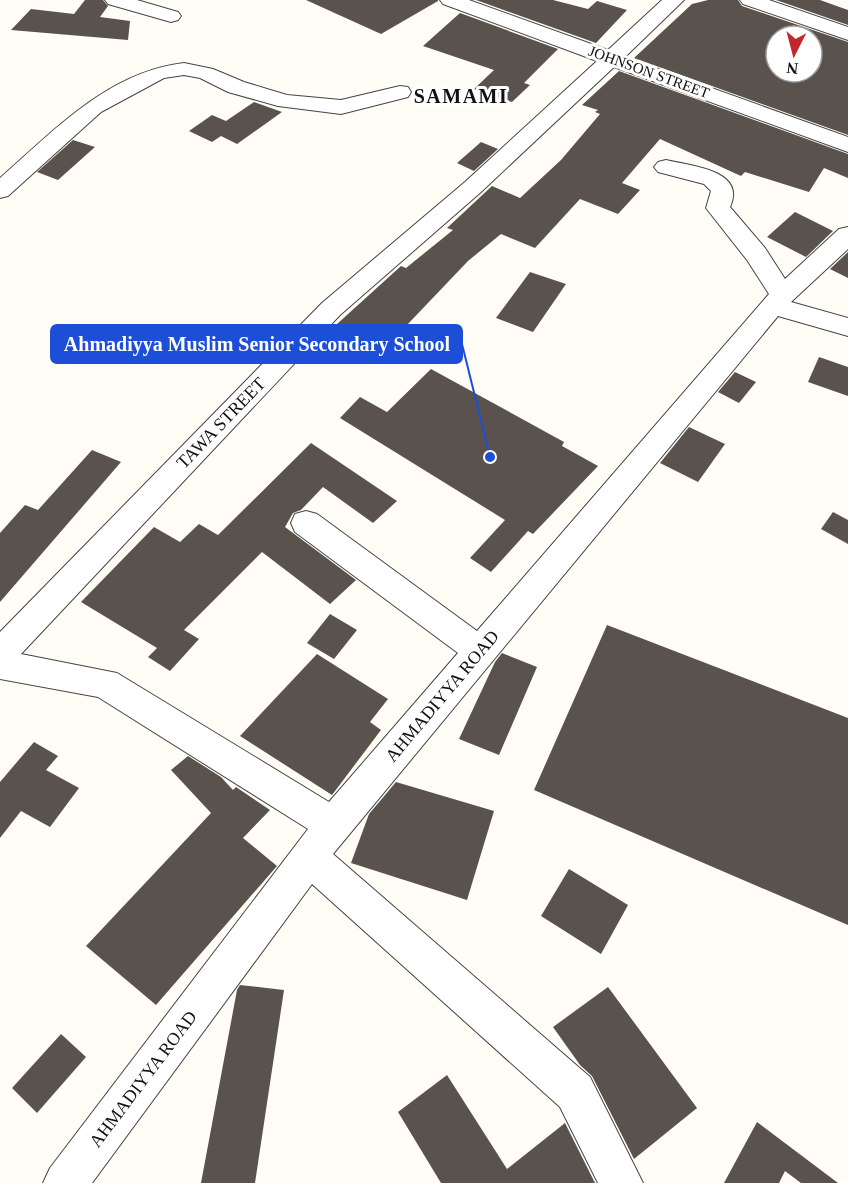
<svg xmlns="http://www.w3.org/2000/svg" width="848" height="1183" viewBox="0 0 848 1183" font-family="Georgia,serif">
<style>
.building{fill:#5a524d;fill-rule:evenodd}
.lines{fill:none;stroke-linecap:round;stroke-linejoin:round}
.street-casing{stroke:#444;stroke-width:2}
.street{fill:#fff;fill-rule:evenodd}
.labels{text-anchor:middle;stroke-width:6;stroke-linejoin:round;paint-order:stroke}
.far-street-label{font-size:15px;fill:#111;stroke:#fff}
.street-label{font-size:18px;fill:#111;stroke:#fff}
.far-district-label{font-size:20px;font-weight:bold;letter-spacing:1.5px;fill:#111;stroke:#fff}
.leader{fill:none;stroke:#1d4ed8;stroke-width:2}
.callout-dot{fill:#1d4ed8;stroke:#fff;stroke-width:2}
.callout{fill:#1d4ed8;stroke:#1d4ed8;stroke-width:2}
.callout-label{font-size:20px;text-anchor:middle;font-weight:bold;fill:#fff}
</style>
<rect width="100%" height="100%" fill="#fffdf5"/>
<path class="building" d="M85 0H103L108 6 100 17 130 21 128 40 11 30 31 9 74 14Z
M306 0H438V1L381 34Z
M476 0H553L588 9 597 1 627 10 596 43Z
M708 0H738L742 6 848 42V135L634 58 692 4ZM776 36H812V72H776Z
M776 0H820L848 10V25Z
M460 13 558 49 524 83 530 85 512 102 474 89 494 70 423 46Z
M619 71 848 154V178L824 168 809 192 745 172 741 176 660 139 622 183 640 190 618 214 580 199 535 248 501 234 468 261 407 325 404 324 358 362 334 347 340 342 326 334 401 266 406 268 453 230 447 228 492 186 520 198 561 160 600 114 595 112 598 110 582 105Z
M254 102 282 112 237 144 221 136 212 142 189 131 212 115 226 121Z
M73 140 95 147 58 180 37 172Z
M481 142 498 149 474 171 457 163Z
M795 212 833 231 806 257 767 237Z
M848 252V278L830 269Z
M530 272 566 284 533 332 496 318Z
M819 357 848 367V396L808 382Z
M431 369 564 442 562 446 598 466 533 534 528 531 491 572 470 558 505 520 340 418 360 397 387 412Z
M735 372 756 382 739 403 718 392Z
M689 427 725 444 698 482 660 463Z
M311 443 397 501 373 523 323 487 301 510 293 513 285 527 356 580 330 604 262 552 184 630 199 639 170 671 148 657 157 648 81 602 154 527 180 542 199 524 218 535Z
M92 450 121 462 0 602V533L25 505 38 510Z
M833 512 848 520V544L821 529Z
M330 614 357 630 334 659 307 643Z
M607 625 848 718V925L534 790Z
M502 653 537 667 499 755 459 739 495 662Z
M317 654 388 699 370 722 381 730 332 795 240 736Z
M34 742 58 756 46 770 79 788 50 827 21 811 0 838V782Z
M188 756 221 777 233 790 236 787 270 810 243 838 277 866 156 1005 86 946 211 813 171 770Z
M396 782 494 811 467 900 351 863 369 814Z
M569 869 628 905 601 954 541 916Z
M240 985 284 990 255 1183H201L237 990Z
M608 987 697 1108 634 1159 592 1076 580 1065 553 1027Z
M61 1034 86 1057 37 1113 12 1088Z
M447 1075 507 1169 565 1123 595 1183H441L398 1112Z
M757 1122 838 1183H801L785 1171 779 1183H724Z"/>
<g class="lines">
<g class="street-casing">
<path id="street" d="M105 0H137L178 12 181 16 178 20 171 22 108 4Z
M440 0H469L608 50 662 0H684L625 57 848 137V152L614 67 481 192 340 315 21 654 117 673 329 802 458 653 295 532 291 523 295 514 306 511 317 514 477 631 769 294 747 260 706 208 711 191 704 184 658 172 654 167 658 162 666 160C691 166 747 170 730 207L765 248 785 279 839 229 848 227V249L791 302 848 318V336L778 316 333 854 590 1077 643 1183H598L560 1107 312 884 92 1183H43L50 1168 308 829 98 697 0 679V632L322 303 465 182 597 61 443 4Z
M740 0H769L848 27V40L743 4Z
M184 63 213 69 244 82 287 95 341 100 400 86 408 87 411 92 408 97 341 114 278 106 228 92 200 78 184 75 164 78 101 112 8 196 0 198V178C55 130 108 72 184 63Z"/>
</g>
<use href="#street" class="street"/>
</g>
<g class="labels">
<g class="far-street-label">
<text transform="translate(649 72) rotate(20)" y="5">JOHNSON STREET</text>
</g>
<g class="street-label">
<text transform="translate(221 423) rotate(-46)" y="6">TAWA STREET</text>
<text transform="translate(442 696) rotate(-50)" y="6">AHMADIYYA ROAD</text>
<text transform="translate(143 1079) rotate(-53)" y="6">AHMADIYYA ROAD</text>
</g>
<g class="far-district-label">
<text x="461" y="103">SAMAMI</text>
</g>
</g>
<path class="leader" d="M490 457L462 344"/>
<circle class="callout-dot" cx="490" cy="457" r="6"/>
<rect class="callout" x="51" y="325" width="411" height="38" rx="6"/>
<g class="callout-label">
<text x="257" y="351">Ahmadiyya Muslim Senior Secondary School</text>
</g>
<g transform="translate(794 54) rotate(186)"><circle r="28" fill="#ffffff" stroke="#a0a0a0" stroke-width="1.5"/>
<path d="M0-4.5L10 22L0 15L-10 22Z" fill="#c4262e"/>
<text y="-9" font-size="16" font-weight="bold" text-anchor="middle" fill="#111111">N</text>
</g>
</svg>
